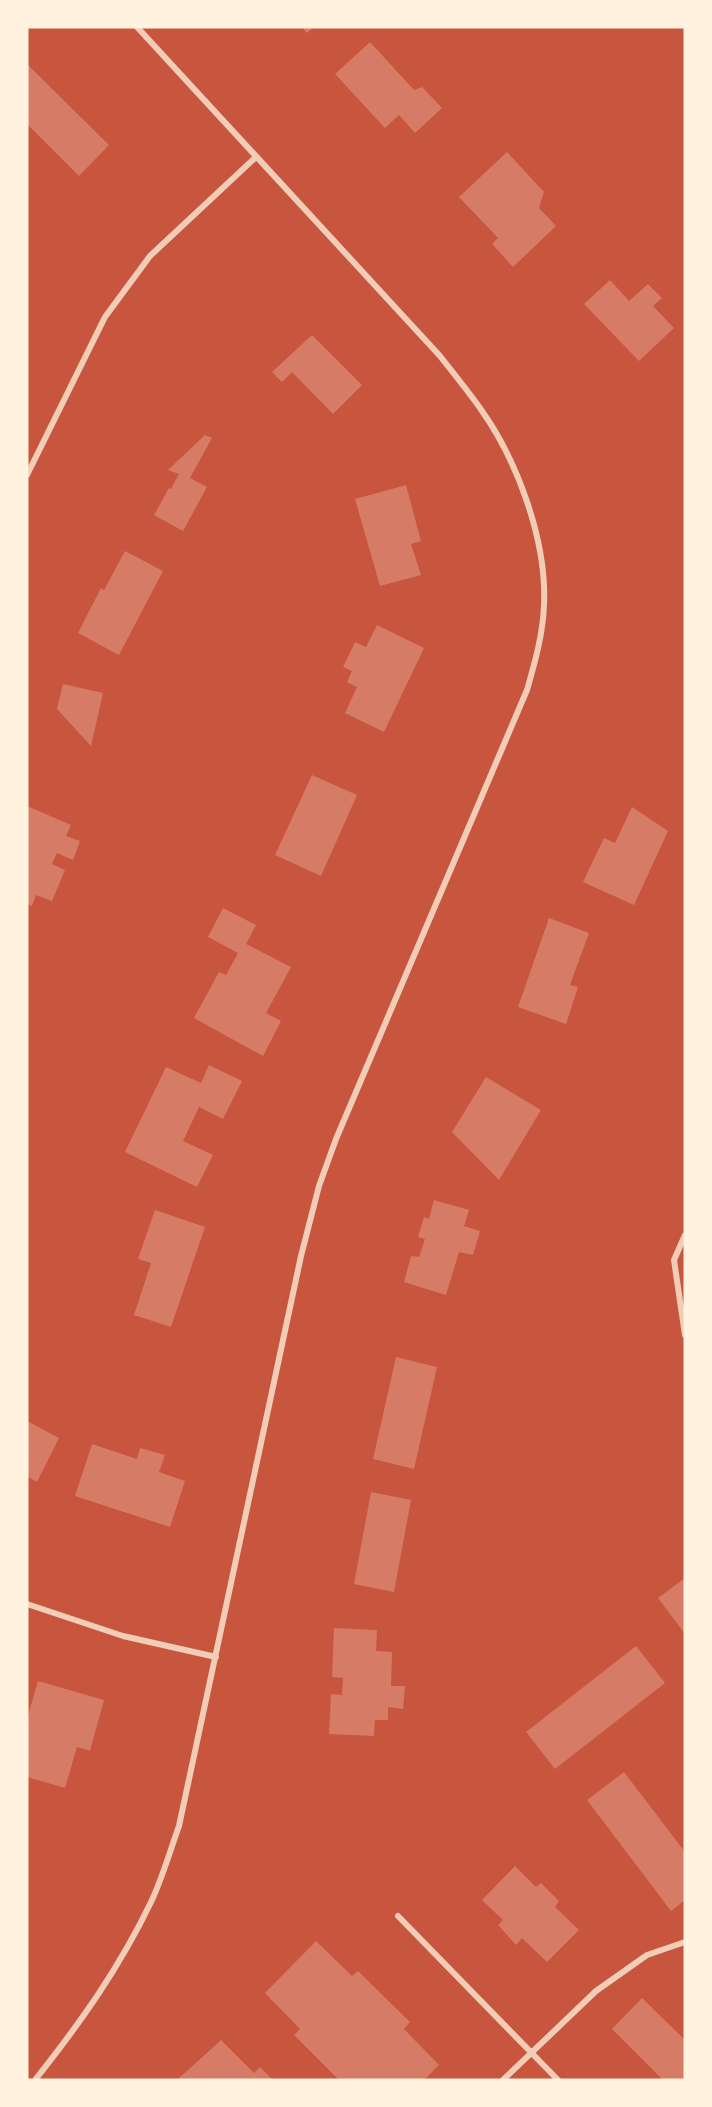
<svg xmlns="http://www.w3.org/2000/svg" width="712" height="2107" viewBox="0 0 712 2107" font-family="Rubik,sans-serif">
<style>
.building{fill:#d67c66}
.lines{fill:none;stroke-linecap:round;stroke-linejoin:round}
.minor{stroke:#f1ccb7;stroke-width:6}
</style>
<rect width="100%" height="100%" fill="#c8553d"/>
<path class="building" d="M302 27H314L307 33Z
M370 42 414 90 422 87 442 108 415 133 399 115 385 128 335 74Z
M27 64 109 145 79 176 27 124Z
M507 152 544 192 539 208 556 226 513 267 492 244 498 238 459 197Z
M610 280 629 301 648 284 662 298 653 306 674 328 639 361 584 304Z
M312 335 362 385 333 414 292 372 282 382 272 372Z
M205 435 212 438 190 478 207 487 183 531 154 515 169 488 171 489 179 474 168 470Z
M406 485 421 541 411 544 421 575 380 586 355 499Z
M125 551 163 571 119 655 78 633 101 588 104 590Z
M377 625 424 648 384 732 345 713 357 687 347 682 352 671 343 667 355 642 366 647Z
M63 684 103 693 91 746 57 709Z
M312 775 357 795 321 876 275 855Z
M27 806 71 825 66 836 80 841 73 860 57 853 52 864 65 870 52 901 36 895 32 906 27 904Z
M632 807 668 831 634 905 583 882 604 838 615 843Z
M223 908 256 925 246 944 291 967 266 1013 281 1021 263 1056 194 1018 219 972 226 975 238 953 208 937Z
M549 918 589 933 570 985 578 987 566 1024 518 1007Z
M209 1065 242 1081 223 1119 199 1107 183 1141 213 1155 197 1187 125 1152 166 1067 201 1083Z
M486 1077 541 1110 499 1180 452 1132Z
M434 1200 469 1210 464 1226 480 1231 473 1255 459 1252 446 1295 404 1282 411 1256 419 1257 425 1239 418 1237 424 1217 429 1219Z
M155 1210 205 1227 171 1327 134 1315 151 1263 138 1259Z
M396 1357 437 1367 414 1469 373 1459Z
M27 1421 59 1438 37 1482 27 1476Z
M92 1444 137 1459 140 1448 165 1455 159 1472 185 1481 170 1527 75 1496Z
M371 1492 411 1500 394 1592 354 1584Z
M685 1578V1634L658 1598Z
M334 1628 377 1630 376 1651 392 1652 391 1686H405L403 1709 388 1707V1720H375L374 1736 329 1734 331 1694 342 1695 343 1678 332 1677Z
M636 1646 665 1683 555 1769 526 1732Z
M38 1681 104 1700 90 1751 77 1747 65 1788 27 1777V1719Z
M624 1772 685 1852V1900L671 1911 587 1800Z
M515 1866 536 1887 541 1883 559 1901 555 1907 579 1930 547 1962 522 1938 516 1945 498 1925 503 1920 482 1900Z
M316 1941 352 1976 358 1971 410 2022 404 2029 439 2065 424 2080H339L294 2035 300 2029 265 1993Z
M642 1998 685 2040V2080H663L612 2029Z
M221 2040 254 2073 260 2067 273 2080H177Z"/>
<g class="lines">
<path class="minor" d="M27 475 105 317 150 256 256 157
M685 1235 674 1260 685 1335
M27 1604 123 1636 216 1657
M398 1916 558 2080
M35 2080C81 2022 120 1967 152 1900 163 1876 170 1851 179 1826L301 1256 319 1186 336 1139 527 690C535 662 543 634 544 605 547 542 518 462 482 411 469 392 454 374 440 356L137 27
M503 2080 596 1991 647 1955 685 1942"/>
</g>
<rect width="712" height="2107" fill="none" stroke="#fff3e0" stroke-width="57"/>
</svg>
